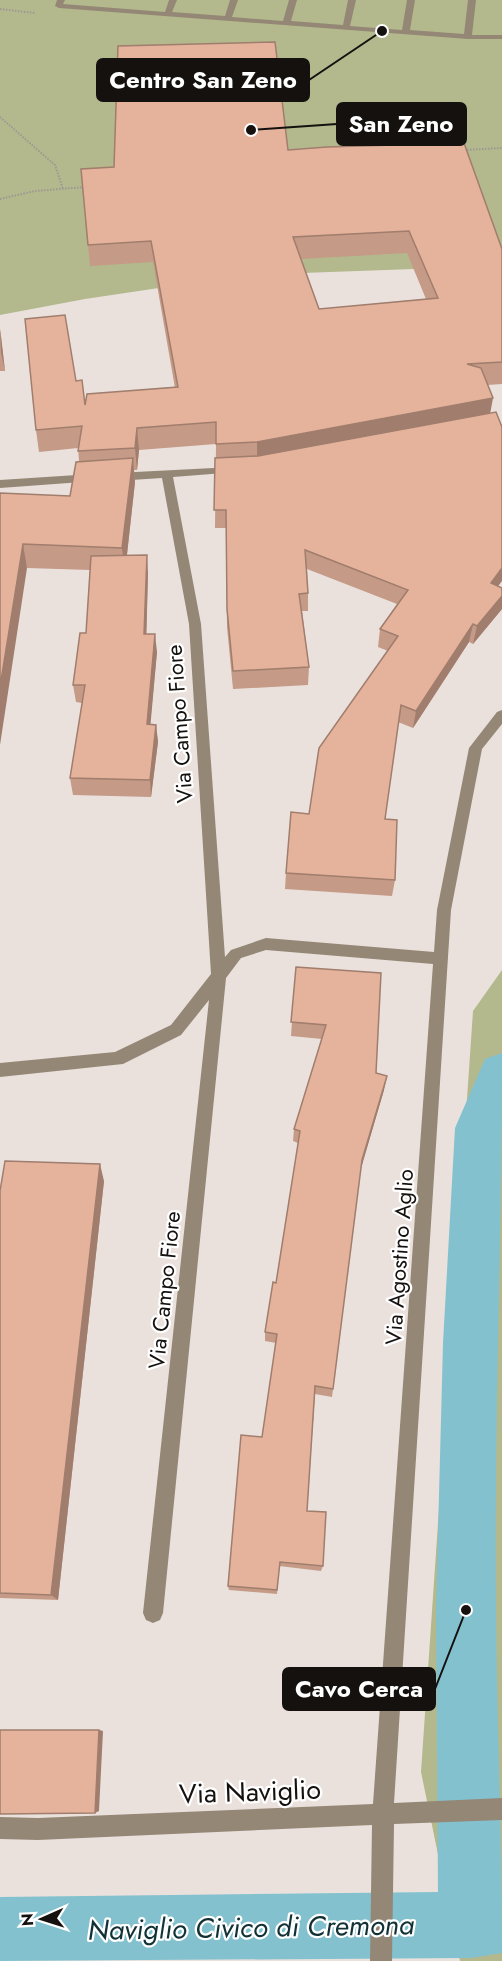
<svg xmlns="http://www.w3.org/2000/svg" width="502" height="1961" viewBox="0 0 502 1961" font-family="Jost,sans-serif">
<style>
.green{fill:#b3b98d}
.lines{fill:none;stroke-linecap:round;stroke-linejoin:round}
.canal{fill:#83c1cf;fill-rule:evenodd}
.path{stroke:#9e9794;stroke-width:2;stroke-dasharray:1.5 1.5;stroke-linecap:butt}
.service{fill:#948776;fill-rule:evenodd}
.minor{fill:#948776;fill-rule:evenodd}
.wall{fill:#c59a86;fill-rule:evenodd}
.shaded-wall{fill:#a07d6d}
.building{fill:#e5b39c;stroke:#a07d6d;stroke-width:1.5;fill-rule:evenodd}
.labels{text-anchor:middle;stroke-width:4.5;stroke-linejoin:round;paint-order:stroke}
.street-label{font-size:22px;fill:#14110f;stroke:#fff}
.near-street-label{font-size:27px;fill:#14110f;stroke:#fff}
.near-water-label{font-size:28px;font-style:italic;fill:#113137;stroke:#fff}
.leader{fill:none;stroke:#14110f;stroke-width:2}
.callout-dot{fill:#14110f;stroke:#fff;stroke-width:2}
.callout{fill:#14110f;stroke:#14110f;stroke-width:2}
.callout-label{font-size:24px;text-anchor:middle;font-weight:bold;fill:#fff}
</style>
<rect width="100%" height="100%" fill="#eae1dd"/>
<path class="green" d="M0 0H502V260L469 267 246 275 85 299 0 315Z
M502 970V1961H460L421 1772 473 1011Z"/>
<g class="lines">
<path class="canal" d="M502 1053C502 1239 494 1424 496 1609 497 1724 502 1839 502 1953L471 1958 0 1961V1897L438 1892 436 1610 443 1343 455 1128 485 1059Z"/>
<path class="path" d="M0 9 35 13
M0 117 55 165 63 189
M464 150 502 148
M0 199 35 191 85 187"/>
<path class="service" d="M57 0H65L63 4 165 12 169 0H177L172 12 225 16 230 0H238L232 17 283 21 289 0H297L291 21 343 25 348 0H356L350 26 402 30 407 0H415L410 30 464 34 468 0H476L472 35H502V39H468L59 8 55 6Z"/>
<path class="minor" d="M233 467 237 468V472L173 477 201 624 225 957 231 950 266 938 434 952 437 910 469 748 497 712 502 710V724L482 749 451 910 394 1803 502 1798V1820L394 1824 392 1961H370L372 1825 38 1840 0 1839V1817L38 1818 373 1804 433 964 266 950 241 958 226 978 163 1613 160 1620 153 1623 146 1620 143 1613 209 1000 181 1035 123 1064 0 1077V1063L115 1052 171 1025 211 974 189 624 162 478 116 481 110 477 116 473Z
M92 474 96 475V481L0 488V480Z"/>
</g>
<path class="wall" d="M288 150 502 249V384L487 385 490 413 498 586 502 588V609L473 644 469 642 413 728 398 722 385 819 395 880 392 896 285 889 286 873 309 814 388 651 378 647 380 629 397 604 307 569 308 593V611H302L309 667 308 685 233 689 227 627 226 528H215L216 444 139 450 137 470H134L135 482 127 555 148 573 146 634 157 652 150 724 156 725 158 742 151 797 73 795 70 778 82 703 76 702 73 685 86 633 90 570 27 568 0 493 70 496 79 461 78 448 39 452 36 430 76 381 85 405 175 388 153 262 90 266 81 169 114 167ZM407 253 426 299 319 309 301 259Z
M0 329 5 371H0Z
M296 967 376 1073 384 1090 361 1167 333 1389 332 1397 315 1394 307 1511 323 1566 321 1571 279 1566 277 1594 229 1590 228 1586 262 1437 276 1343 265 1341V1332L276 1283 298 1143 293 1141 294 1129 322 1039 291 1036Z
M104 1181 58 1600 0 1598V1191Z"/>
<path class="shaded-wall" d="M0 329 1 336 5 371 1 352Z
M493 398 489 420 257 464V442Z
M137 428 139 450 137 470 135 448Z
M133 458 135 482 125 572 122 548Z
M23 544 27 568 0 745V687Z
M147 555 148 573 146 652 144 634Z
M502 568V581L487 601 491 583Z
M502 596V609L473 644 477 626Z
M473 624 469 642 413 728 416 711Z
M155 634 157 652 149 741 147 724Z
M156 725 158 742 151 797 150 780Z
M387 1076 384 1090 360 1172 362 1160Z
M100 1164 104 1181 58 1600 51 1595Z
M99 1730 103 1731 99 1811 95 1813Z"/>
<path class="building" d="M275 42 288 150 327 147 464 143 502 249V362L467 364 481 368 493 398 257 442 216 444V422L137 428 135 448 78 451 82 426 36 430 25 319 65 315 76 381 82 380 85 405 87 394 178 387 151 241 88 245 81 169 114 167 118 46ZM409 231 438 298 319 309 293 237Z
M496 412 502 427V568L491 583 502 588V596L477 626 473 624 416 711 401 705 385 819 397 820 395 880 286 873 291 812 309 814 319 748 398 636 380 629 408 590 305 550 308 593 299 594 309 667 233 671 227 609 226 510H214L215 458 258 456Z
M133 458 122 548 23 544 0 687V493L70 496 76 462Z
M147 555 144 634H155L147 724 156 725 150 780 70 778 85 685H73L80 633H86L91 556Z
M296 967 381 973 376 1073 387 1076 362 1160 333 1389 315 1386 307 1511 326 1512 323 1566 280 1562 277 1590 228 1586 241 1435 262 1437 277 1334 265 1332 273 1282 276 1283 300 1131 294 1129 326 1025 291 1022Z
M5 1161 100 1164 51 1595 0 1593V1191Z
M0 1730H99L95 1813 0 1814Z"/>
<g class="labels">
<g class="street-label">
<text transform="translate(179 724) rotate(-94)" y="8">Via Campo Fiore</text>
<text transform="translate(399 1257) rotate(-86)" y="8">Via Agostino Aglio</text>
<text transform="translate(164 1290) rotate(-84)" y="8">Via Campo Fiore</text>
</g>
<g class="near-street-label">
<text transform="translate(250 1792) rotate(-2)" y="9">Via Naviglio</text>
</g>
<g class="near-water-label">
<text transform="translate(251 1927) rotate(-1)" y="10">Naviglio Civico di Cremona</text>
</g>
</g>
<path class="leader" d="M382 31L309 80M251 130L337 124M466 1610L435 1689"/>
<g class="callout-dot">
<circle cx="382" cy="31" r="6"/>
<circle cx="251" cy="130" r="6"/>
<circle cx="466" cy="1610" r="6"/>
</g>
<g class="callout">
<rect x="97" y="59" width="212" height="42" rx="6"/>
<rect x="337" y="103" width="129" height="42" rx="6"/>
<rect x="283" y="1668" width="152" height="42" rx="6"/>
</g>
<g class="callout-label">
<text x="203" y="88">Centro San Zeno</text>
<text x="401" y="132">San Zeno</text>
<text x="359" y="1697">Cavo Cerca</text>
</g>
<g transform="translate(42 1919) rotate(267)" stroke="#ffffff" stroke-width="4.5" paint-order="stroke">
<path d="M0-4.5L10 22L0 15L-10 22Z" fill="#14110f"/>
<text y="-9" font-size="16" font-weight="bold" text-anchor="middle" fill="#14110f">N</text>
</g>
</svg>
